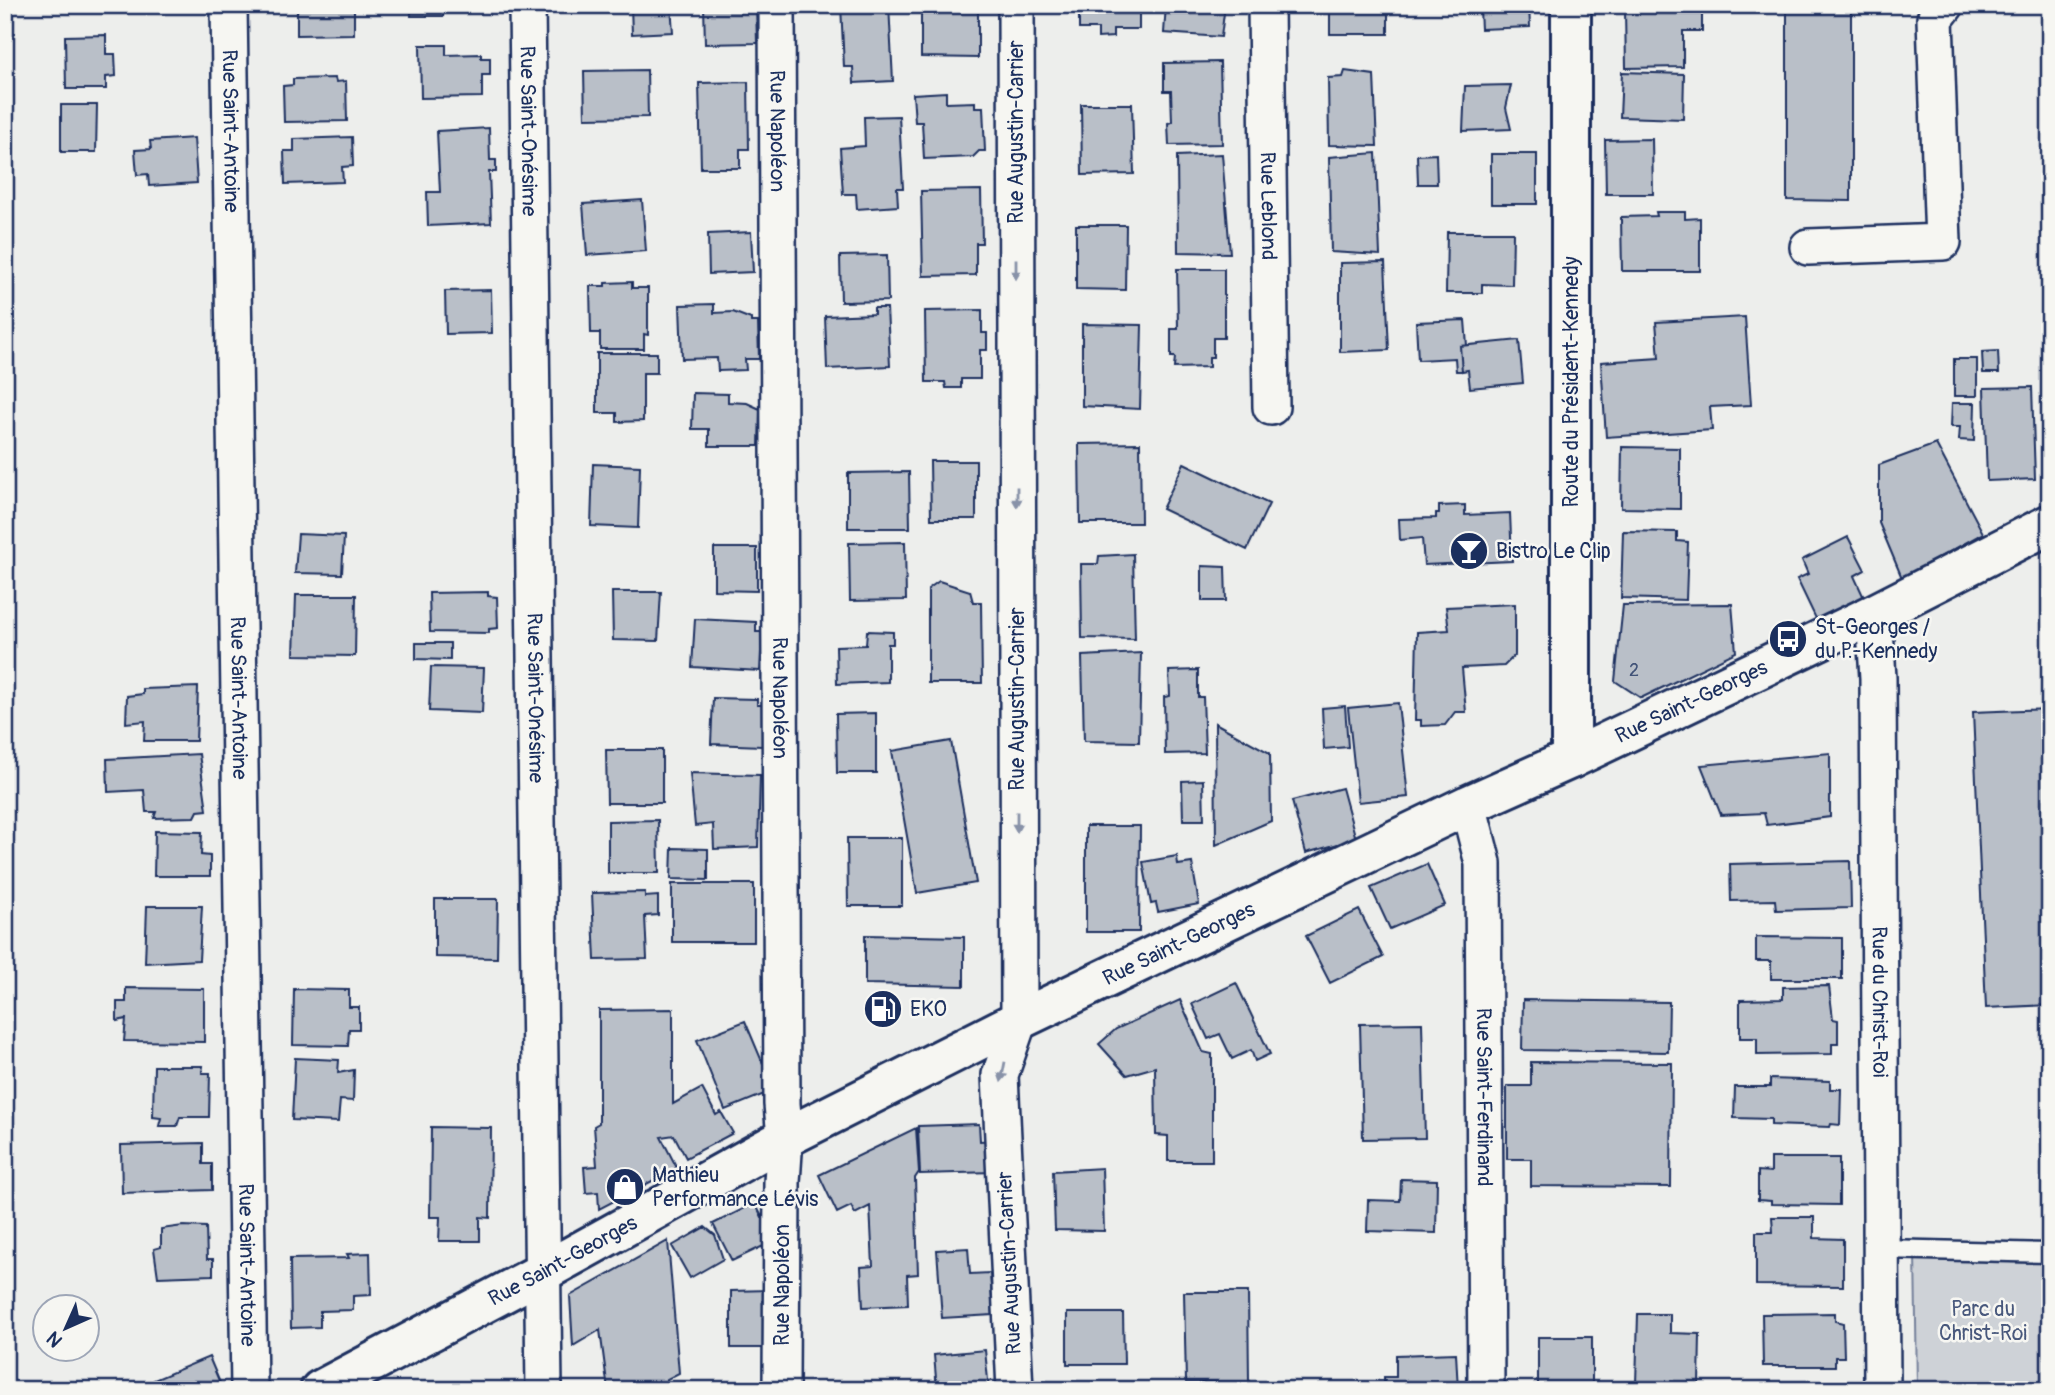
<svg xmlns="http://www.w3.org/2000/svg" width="2055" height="1395" viewBox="0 0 2055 1395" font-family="Pangolin,sans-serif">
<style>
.green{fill:#ced2d7;stroke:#74809a;stroke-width:2}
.building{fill:#b9bfc8;stroke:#1b2f5e;stroke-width:2}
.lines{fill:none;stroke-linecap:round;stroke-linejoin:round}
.service-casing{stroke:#1b2f5e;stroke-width:23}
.minor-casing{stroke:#1b2f5e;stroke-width:40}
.tertiary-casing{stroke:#1b2f5e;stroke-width:44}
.service{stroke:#f6f6f2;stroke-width:18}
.minor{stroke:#f6f6f2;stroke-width:35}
.tertiary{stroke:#f6f6f2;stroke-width:38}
.oneway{fill:#8892a8}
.labels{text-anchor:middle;stroke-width:5;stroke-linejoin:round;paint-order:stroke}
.number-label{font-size:18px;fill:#425378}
.street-label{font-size:21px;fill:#1b2f5e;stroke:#f6f6f2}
.poi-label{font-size:21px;fill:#1b2f5e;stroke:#f6f6f2;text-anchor:start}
.park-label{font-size:21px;fill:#48587c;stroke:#f6f6f2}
</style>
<rect width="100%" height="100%" fill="#edeeec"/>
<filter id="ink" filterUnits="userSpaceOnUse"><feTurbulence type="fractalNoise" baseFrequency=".0143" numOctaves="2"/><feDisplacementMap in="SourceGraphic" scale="14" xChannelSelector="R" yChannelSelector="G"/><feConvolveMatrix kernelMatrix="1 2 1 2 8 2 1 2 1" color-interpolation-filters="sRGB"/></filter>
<g filter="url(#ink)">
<path class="green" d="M1915 1250 2050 1253V1390H1917Z"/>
<path class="building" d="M297 5H354V34L297 35Z
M411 5H443V16H411Z
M631 5H671L673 32 632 34Z
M704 5H756L757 43 705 44Z
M841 5H889L893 81 854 83 853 67H844Z
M921 5H978V58L921 57Z
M1079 5H1139V29H1113V37L1098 38V29H1079Z
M1166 5H1225L1221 37 1164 33Z
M1330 5H1388V34H1330Z
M1473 5H1529L1530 27 1481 29 1480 10H1473Z
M1787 5H1851V201L1787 200Z
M1702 9V31H1683V67L1626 68 1625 10Z
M106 35V54H115L116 76 106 77V89H66L65 36Z
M420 45H446V55L481 54V58H490V75H482V97L421 98Z
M1220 62 1222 144 1169 145 1168 123 1172 122 1171 91H1164V63Z
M647 70 648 117 585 118 584 71Z
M1345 71 1374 75 1377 146 1329 145 1328 78 1343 77Z
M1622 72 1684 74 1683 119 1620 117Z
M335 78 336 82 346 81 347 121 284 122 283 86 293 85V79Z
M748 82 749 149H740V168H701L699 83Z
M1511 85 1506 108 1511 129 1463 131 1465 86Z
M946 92V103L975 102V107H983L985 151H979L973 157 924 159 922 122H915L913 94Z
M1081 104H1132L1134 174 1082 175Z
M61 105H97L96 152H61Z
M899 116 903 188H897L898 206 857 209 856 194H843L840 148 865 146 864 117Z
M489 128 490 160H496V172H489L491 223 428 226 427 192H440L437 131Z
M5 131H7V170H5Z
M352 137 353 166 342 167 343 182 285 184 284 151H294V139Z
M194 138 197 183 149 186 148 174 137 175 135 150 151 149 150 141Z
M1652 139 1653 194H1606L1605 140Z
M1376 153 1380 255 1331 252 1329 157Z
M1222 154 1230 253 1178 252 1177 156Z
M1436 154 1437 184H1418L1417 155Z
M1491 154H1537V204H1491Z
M981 190 982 243H976V275L923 276 921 191Z
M642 200 646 251 587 255 583 204Z
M1656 212H1685V219L1700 218V271H1622L1621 217 1657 216Z
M1076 225H1126L1125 290 1076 289Z
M751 232 753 272 709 274 708 234Z
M1447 232H1513L1512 285 1482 284V293H1446Z
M887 255 888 301 841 302 840 256Z
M1385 262 1389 350 1340 352V263Z
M1177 269H1224V338H1213V357H1209V367L1174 368 1175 357H1171V329H1178Z
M632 282V288H648V335L644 334V349H600V333H591L590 286H605V283Z
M491 290 492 333 446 334 445 291Z
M714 304V313L733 312 751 319V322H758L759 359H745L746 370 718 371 717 358 682 359 680 305Z
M874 308H887L890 366 827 369 825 316 874 314Z
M982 310V333H987V350H980V379H961V388H946L945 382H926L925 311Z
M1745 317 1751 405 1710 407 1712 430 1606 437 1601 362 1659 358 1656 322Z
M1465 320 1467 346H1460L1462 371H1456L1455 358 1418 360 1416 322Z
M1082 324 1142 325 1140 409 1082 406Z
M1519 340 1523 383 1470 388 1468 370 1462 371 1460 346Z
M1998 351 1999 373H1983L1982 352Z
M597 353H657V373H643V421L617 422V413H597Z
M1954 359H1977V396H1954Z
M2032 387 2035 479 1987 481 1984 388Z
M693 393 728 394V402L747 403 760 409 759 446H709V429H692Z
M1952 403H1975L1974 441 1959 440 1960 427H1951Z
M1140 443 1141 523H1080L1079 444Z
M1936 444 1983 533 1902 578 1879 523V465Z
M1622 447 1680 448V509L1621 508Z
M930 461H976V519H931Z
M1184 463 1269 504 1247 550 1162 509Z
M593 464 640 466 638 528 591 526Z
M909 472 910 528H848V473Z
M1465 505V515L1510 513 1512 561 1424 565 1422 538 1400 540 1399 519 1436 518V513H1439V506Z
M1623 531 1677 532V541L1688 542 1686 600 1621 598Z
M298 534 344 536 342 574 295 573Z
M1848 537 1865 570 1854 576 1866 602 1819 625 1797 579 1808 574 1802 560Z
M905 542 906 600 850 601 849 543Z
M714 548H757V591L714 590Z
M1133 554 1135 639 1082 638 1081 564H1098L1099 556Z
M1202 566 1225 567 1226 601H1202Z
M939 581 970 591 973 602H981L982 683H928V589Z
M488 592V596L497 597 498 628 489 629V633L430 632 429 593Z
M612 592H661L658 641 613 640Z
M296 595H356L355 656 294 655Z
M1515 604V655L1504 666 1462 668 1466 712H1455L1445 725 1421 726V720H1415L1417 632 1449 630 1446 607Z
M1732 604 1736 652 1641 698 1615 681 1623 605Z
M695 619 756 622V632H762L760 671 692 667Z
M867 631 893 632V644H888V682L837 684 836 646 866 645Z
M416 643H450V660L416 659Z
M1141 653 1139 742 1084 741 1082 656Z
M431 667 484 668 482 713 429 711Z
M1198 670V697H1203L1205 753 1165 754 1164 697 1170 696 1169 671Z
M198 687 196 741H144L145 721 126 723 127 696 143 694V689Z
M713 698 757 699V705H764L762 746 711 744Z
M1398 703 1408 797 1358 802 1348 708Z
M1345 706 1348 747 1324 749 1322 708Z
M2050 709V1005L1986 1008 1973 712Z
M876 713V773H837L836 714Z
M1215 723 1270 753 1271 821 1216 845Z
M951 741 976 883 917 893 892 751Z
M606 750H662V803H607Z
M1830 753V817L1767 825 1764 813 1721 815 1701 765Z
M199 754 207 810 198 811 195 817 154 818 156 812H146L144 790 108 792 107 759Z
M690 773 760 775 758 847 714 849 713 824 695 826Z
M1203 780 1204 820H1183L1182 781Z
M1342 788 1356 839 1306 853 1292 801Z
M658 820 659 873H608V821Z
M1086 826H1140L1139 932H1086Z
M155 831 202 832 201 855 210 856V876H154Z
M847 838H902V906H848Z
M672 848 708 849V880L671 879Z
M1177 856 1178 865 1192 863 1199 904 1158 912 1156 903 1151 904 1143 862Z
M1850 861 1851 908 1776 910 1775 900 1731 901 1730 864Z
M1427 864 1445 905 1390 929 1371 888Z
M672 884H754V942H672Z
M645 892V897L658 896V915L645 916 647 959 595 960 592 893Z
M435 899H498L497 958 435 957Z
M147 906H202L199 960 145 963Z
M1359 910 1383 957 1330 983 1306 936Z
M865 935 964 937V986L865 984Z
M1756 937 1842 938V979H1771V961H1756Z
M1236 983 1270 1054 1255 1061 1251 1050 1232 1059 1220 1034 1208 1039 1192 1004Z
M1829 986 1833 1019 1838 1020V1044H1832V1054L1757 1055V1038H1740V1000L1783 999V987Z
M126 988 204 989V1042L124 1041 126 1019 117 1021V1002H126Z
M294 989 349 990V1007H359V1029H349L348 1046 293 1045Z
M1180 1000 1203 1052 1212 1054V1161H1168V1136L1156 1135 1155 1067 1127 1075 1099 1044 1116 1029Z
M1523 1000 1669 1002 1668 1052 1522 1050Z
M673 1009V1104L702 1088 716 1115 721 1112 733 1133 686 1158 674 1135 661 1137 677 1168 599 1209 598 1192 586 1193 584 1167 597 1166 594 1126 599 1123V1010Z
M745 1021 774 1090 725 1110 697 1040Z
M1422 1023 1425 1138 1363 1139 1360 1024Z
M295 1058 339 1060 338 1073 354 1070 353 1101 340 1100 338 1122 292 1120Z
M1531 1062 1672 1063 1671 1187 1531 1186V1159H1507V1086H1531Z
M154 1066H203L202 1073H210L209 1117H180L177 1126H159L161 1118 153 1117Z
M1770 1079 1830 1081V1089H1841L1840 1125 1831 1124 1830 1127 1771 1125V1119L1734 1118 1735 1087H1770Z
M979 1124 980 1141 994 1140 995 1172 920 1174 918 1126Z
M431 1127 491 1128 490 1218 480 1217V1241H439L440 1217H430Z
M916 1128 919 1172 915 1178 918 1274 907 1275 908 1305 863 1307 861 1267 873 1266 870 1206 855 1214 851 1206 837 1213 819 1175Z
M203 1143V1164H212V1190L122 1193 121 1145Z
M1771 1158H1839V1205L1771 1204V1201L1758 1200V1171L1771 1172Z
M1102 1168 1104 1231 1055 1230 1053 1171Z
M1401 1179 1437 1180 1436 1233 1367 1231 1368 1200 1400 1201Z
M755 1203 774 1241 732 1261 713 1224Z
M1772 1217H1814V1238L1843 1239V1286L1756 1285V1232H1773Z
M183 1226 206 1227 207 1259H213V1275L158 1277 154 1249 161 1247V1229Z
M705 1227 715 1235 723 1259 690 1278 672 1246Z
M668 1241 679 1373 667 1379 668 1390H608L600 1330 573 1346 570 1296Z
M968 1248 970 1274 990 1273 993 1315 942 1318 937 1250Z
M370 1253 371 1295 353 1296V1310L320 1311V1327L291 1328 290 1259 349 1258 347 1254Z
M770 1290 771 1348H731V1291Z
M1184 1292H1248L1249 1382H1186Z
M1067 1313H1123L1124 1364H1067Z
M1835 1313V1321L1843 1323 1844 1357H1835V1366H1763L1762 1314Z
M1638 1314H1670V1333L1700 1334 1699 1385 1636 1384Z
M1538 1337H1592V1386H1538Z
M985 1350 989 1390H937L934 1355Z
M1456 1353 1458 1390H1384V1377H1396V1355Z
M209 1357 223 1390H158L154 1380Z
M875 1386H899V1390H875Z
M1752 1386 1840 1387V1390H1752Z"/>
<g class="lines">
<g class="service-casing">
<path id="service" d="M1882 1249 2050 1253"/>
</g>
<g class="minor-casing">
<g id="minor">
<path id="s1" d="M229 5 249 1390"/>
<path id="s2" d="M527 5 544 1390"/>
<path id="s3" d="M777 5 782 1104 785 1138 782 1182 781 1390"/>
<path id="s4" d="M1266 5 1271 407"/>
<path d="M1808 247 1943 242 1935 19 1946 5"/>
<path id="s5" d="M1874 614 1878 678 1882 1390"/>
<path id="s6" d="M1468 805 1483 863 1486 1390"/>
<path d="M1015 1390 1000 1075 1019 1020 1016 5"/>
</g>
</g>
<g class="tertiary-casing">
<g id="tertiary">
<path d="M1571 759V5"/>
<path id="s7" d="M320 1390 543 1272 785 1138 1019 1020 1468 805 1571 759 1874 614 2050 524"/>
</g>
</g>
<use href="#service" class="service"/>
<use href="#minor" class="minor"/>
<use href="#tertiary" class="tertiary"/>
</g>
<defs><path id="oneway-solid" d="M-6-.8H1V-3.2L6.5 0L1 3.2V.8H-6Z" transform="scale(1.75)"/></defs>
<g class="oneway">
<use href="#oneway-solid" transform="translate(1016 269) rotate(90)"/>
<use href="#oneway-solid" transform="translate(1017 497) rotate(90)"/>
<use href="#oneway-solid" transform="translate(1017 822) rotate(90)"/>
<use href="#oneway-solid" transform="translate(1003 1072) rotate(101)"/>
</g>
</g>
<defs>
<g id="bar-disc" transform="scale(2.0125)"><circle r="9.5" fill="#1b2f5e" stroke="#f6f6f2"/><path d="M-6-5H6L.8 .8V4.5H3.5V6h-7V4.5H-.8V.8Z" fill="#fff"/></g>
<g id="bus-disc" transform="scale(2.0125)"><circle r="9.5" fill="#1b2f5e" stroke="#f6f6f2"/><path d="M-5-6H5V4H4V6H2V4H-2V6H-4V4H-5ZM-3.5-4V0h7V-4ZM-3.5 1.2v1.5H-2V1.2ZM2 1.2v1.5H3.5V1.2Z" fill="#fff"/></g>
<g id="fuel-disc" transform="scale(2.0125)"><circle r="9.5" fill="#1b2f5e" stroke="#f6f6f2"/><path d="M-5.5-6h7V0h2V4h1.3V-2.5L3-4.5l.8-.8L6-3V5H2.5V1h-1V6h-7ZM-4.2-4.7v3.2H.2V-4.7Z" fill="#fff"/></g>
<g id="shop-disc" transform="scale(2.0125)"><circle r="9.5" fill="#1b2f5e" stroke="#f6f6f2"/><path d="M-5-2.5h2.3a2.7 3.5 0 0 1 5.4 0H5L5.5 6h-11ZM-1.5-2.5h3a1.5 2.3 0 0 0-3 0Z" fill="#fff"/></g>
</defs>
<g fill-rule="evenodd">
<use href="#bar-disc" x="1469" y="551"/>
<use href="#bus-disc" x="1788" y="639"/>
<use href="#fuel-disc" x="883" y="1009"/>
<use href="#shop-disc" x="625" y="1187"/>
</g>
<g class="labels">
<g class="number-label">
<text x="1634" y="676">2</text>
</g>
<g class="street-label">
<text dy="7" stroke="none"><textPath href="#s1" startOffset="126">Rue Saint-Antoine</textPath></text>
<text dy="7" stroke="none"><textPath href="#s2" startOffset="126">Rue Saint-Onésime</textPath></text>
<text dy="7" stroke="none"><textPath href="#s3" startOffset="126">Rue Napoléon</textPath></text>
<text transform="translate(1016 132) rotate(-90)" y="7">Rue Augustin-Carrier</text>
<text dy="7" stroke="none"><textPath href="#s4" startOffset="201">Rue Leblond</textPath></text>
<text transform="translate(1571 382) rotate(-90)" y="7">Route du Président-Kennedy</text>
<text dy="7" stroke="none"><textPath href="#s1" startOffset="693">Rue Saint-Antoine</textPath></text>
<text dy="7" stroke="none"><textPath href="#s2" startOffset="693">Rue Saint-Onésime</textPath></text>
<text dy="7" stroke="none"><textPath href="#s3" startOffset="693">Rue Napoléon</textPath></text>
<text transform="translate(1017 699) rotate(-90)" y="7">Rue Augustin-Carrier</text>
<text dy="7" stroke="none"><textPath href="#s7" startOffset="1535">Rue Saint-Georges</textPath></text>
<text dy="7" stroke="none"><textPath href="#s7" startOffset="968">Rue Saint-Georges</textPath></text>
<text dy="7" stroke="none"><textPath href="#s5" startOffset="388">Rue du Christ-Roi</textPath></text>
<text dy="7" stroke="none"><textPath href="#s6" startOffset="294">Rue Saint-Ferdinand</textPath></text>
<text dy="7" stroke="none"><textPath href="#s7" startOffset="275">Rue Saint-Georges</textPath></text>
<text transform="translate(1009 1263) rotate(-93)" y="7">Rue Augustin-Carrier</text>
<text dy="7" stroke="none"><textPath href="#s1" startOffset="1260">Rue Saint-Antoine</textPath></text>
<text transform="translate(782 1285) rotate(-90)" y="7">Rue Napoléon</text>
</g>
<g class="poi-label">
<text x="1496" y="558">Bistro Le Clip</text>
<text x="1815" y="634">St-Georges /<tspan x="1815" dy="24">du P.-Kennedy</tspan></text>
<text x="910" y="1016">EKO</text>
<text x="652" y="1182">Mathieu<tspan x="652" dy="24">Performance Lévis</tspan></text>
</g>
<g class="park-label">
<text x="1983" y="1316">Parc du<tspan x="1983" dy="24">Christ-Roi</tspan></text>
</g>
</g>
<rect width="2055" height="1395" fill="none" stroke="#f6f6f2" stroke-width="28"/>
<rect x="14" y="14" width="2027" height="1367" fill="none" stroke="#1b2f5e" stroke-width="2.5" filter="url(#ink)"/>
<g transform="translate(66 1328) rotate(225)"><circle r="33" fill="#f6f6f2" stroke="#9ea6b7" stroke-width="2"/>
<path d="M0-5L12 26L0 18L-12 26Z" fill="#1b2f5e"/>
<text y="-10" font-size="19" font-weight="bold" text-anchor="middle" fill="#1b2f5e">N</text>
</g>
</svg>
